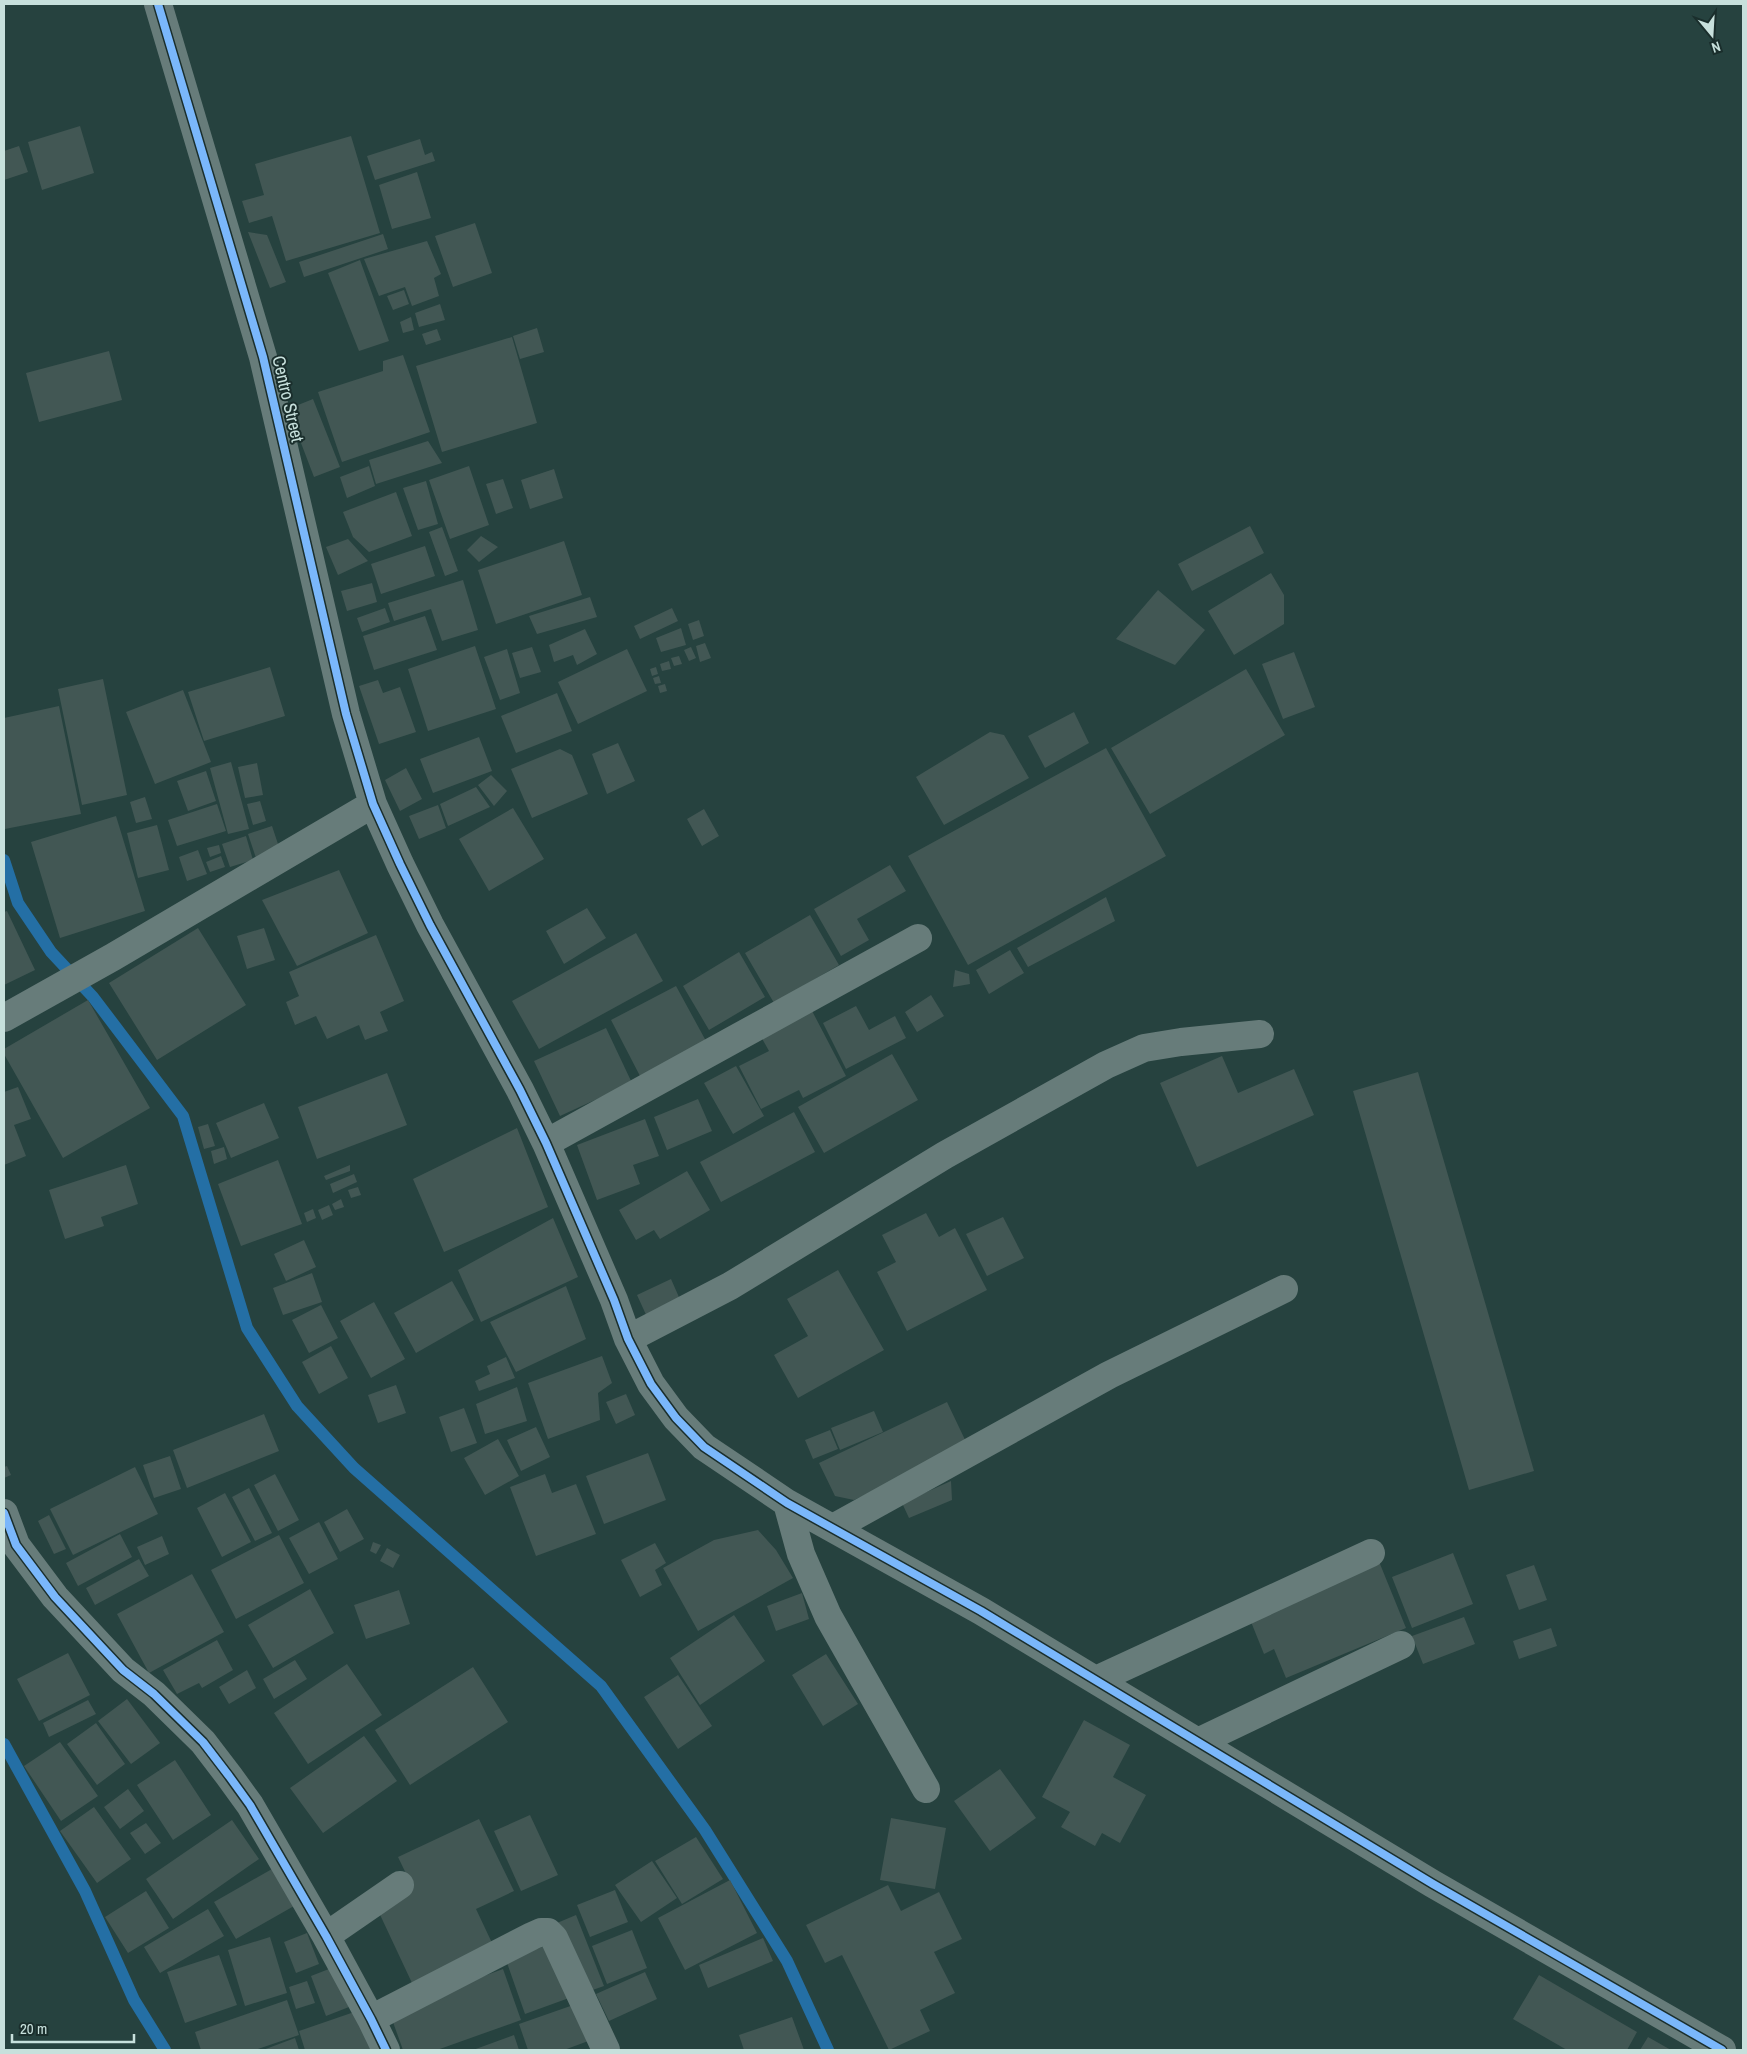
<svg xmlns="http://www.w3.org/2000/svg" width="1747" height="2054" viewBox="0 0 1747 2054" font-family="'Archivo Narrow',sans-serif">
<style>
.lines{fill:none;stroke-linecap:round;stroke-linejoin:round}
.stream{stroke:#246fa5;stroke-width:12}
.building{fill:#425754}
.minor{stroke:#677c7a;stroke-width:28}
.cycleway-casing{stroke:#1a2e2c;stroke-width:11}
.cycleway{stroke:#7ab7fb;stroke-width:8}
.labels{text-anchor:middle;stroke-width:4;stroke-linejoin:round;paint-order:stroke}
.street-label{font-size:18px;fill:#c7e0dc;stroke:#1a2e2c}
</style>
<rect width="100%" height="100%" fill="#26423f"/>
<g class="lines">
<path class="stream" d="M4 860 18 903 51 952 93 997 183 1116 247 1328 297 1406 354 1468 601 1686 705 1830 787 1961 828 2050
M4 1744 85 1891 134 2000 165 2050"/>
</g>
<path class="building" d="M80 126 94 173 42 190 28 142Z
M351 136 380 233 286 261 272 216 249 223 242 201 264 195 255 164Z
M420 139 425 155 432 152 435 161 375 180 367 156Z
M19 146 28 172 4 180V151Z
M417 172 431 218 392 229 379 185Z
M475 223 492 273 453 287 435 236Z
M248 232 267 235 286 282 270 288Z
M383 234 388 249 304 277 299 262Z
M427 241 441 274 434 278 439 296 412 306 405 287 379 296 364 259Z
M360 260 389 341 359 351 328 273Z
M404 290 409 304 393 310 387 296Z
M440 304 445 320 419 327 415 313Z
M411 317 414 330 403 333 400 322Z
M537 328 544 352 520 359 513 336Z
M437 329 441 340 426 345 422 334Z
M512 337 537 423 442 452 416 366Z
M109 351 122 400 39 422 26 373Z
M403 355 430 432 342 462 318 392 383 371V361Z
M313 399 340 467 314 477 288 409Z
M428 441 442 463 376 484 369 460Z
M369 466 375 486 347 498 340 477Z
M469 466 489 525 450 539 429 480Z
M554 469 563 498 530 509 521 480Z
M503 479 513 508 496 514 486 484Z
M426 481 438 524 418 530 403 488Z
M396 492 412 536 369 552 353 537 343 512Z
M1250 526 1264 553 1192 591 1178 564Z
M442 527 458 571 445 576 429 532Z
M481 536 498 547 479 562 467 550Z
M348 539 368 561 338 575 326 547Z
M564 541 582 595 496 624 478 570Z
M425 546 435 576 381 594 371 564Z
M1271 573 1284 595V624L1234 655 1208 611Z
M463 580 478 630 442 641 431 609 394 621 388 603Z
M372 583 377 602 347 611 341 591Z
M1158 590 1205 630 1175 665 1116 639Z
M590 597 597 617 537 634 529 616Z
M385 608 390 622 362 632 357 618Z
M672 608 678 621 640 639 634 626Z
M425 616 437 650 374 670 363 636Z
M699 620 704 636 693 640 688 624Z
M681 628 686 645 661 652 656 638Z
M585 629 597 654 577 665 573 655 554 662 549 645Z
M705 643 711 658 700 662 696 646Z
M475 646 496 709 428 731 408 669Z
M532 647 541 672 520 678 512 653Z
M691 647 696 658 689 661 684 650Z
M507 649 520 693 500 700 484 657Z
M627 649 647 691 578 724 558 682Z
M1294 652 1315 707 1283 719 1262 664Z
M679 656 682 664 674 666 671 658Z
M669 661 671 669 662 671 660 664Z
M270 667 285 716 204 741 188 692Z
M656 667 658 674 652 676 650 669Z
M1246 669 1285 735 1150 814 1111 748Z
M659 676 661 683 655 684 653 678Z
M103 679 127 795 82 805 58 689Z
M378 680 383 693 400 687 416 732 379 744 359 686Z
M665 684 667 691 660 693 658 686Z
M183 690 211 762 155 784 126 712Z
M557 693 572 731 516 753 501 716Z
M59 706 81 814 5 829 4 718Z
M1074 712 1089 743 1045 768 1028 736Z
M990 732 1004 735 1029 778 944 825 916 777Z
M479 737 492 771 433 793 420 759Z
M618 743 635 781 607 794 592 754Z
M1106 748 1166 856 968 965 908 856Z
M560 749 572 755 588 794 532 818 511 769Z
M231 762 249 829 228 834 210 768Z
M257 763 263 795 245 798 238 767Z
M406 768 422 799 400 811 385 780Z
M206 771 216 801 188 811 177 781Z
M491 775 507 791 494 806 478 785Z
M476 787 490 807 448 826 440 804Z
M145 797 152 819 136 823 130 802Z
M260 801 266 821 253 825 247 804Z
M217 804 226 831 177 846 168 820Z
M438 805 446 828 419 839 409 816Z
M513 808 544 859 489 891 459 839Z
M704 809 719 836 702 846 687 819Z
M116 816 145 911 60 938 31 842Z
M157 825 169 870 138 878 127 833Z
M272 826 280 850 256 858 248 834Z
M246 836 253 860 230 867 222 844Z
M219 845 221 853 210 857 207 848Z
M198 850 207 874 187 881 179 857Z
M221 856 225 867 210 872 206 862Z
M890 865 906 891 857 919 869 940 841 956 814 909Z
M339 870 368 933 297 966 262 900Z
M1106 897 1115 921 1028 967 1017 948Z
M587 908 606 938 564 964 546 931Z
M7 911 35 970 4 985V912Z
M810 915 839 965 774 1003 745 953Z
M198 928 246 1005 157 1060 109 983Z
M264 928 275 960 247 969 237 936Z
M636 933 663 981 539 1049 512 1001Z
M376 935 404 1001 380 1012 388 1031 365 1040 359 1025 327 1039 316 1016 295 1025 286 1002 299 996 289 972Z
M1010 950 1024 973 989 994 976 970Z
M739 952 765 997 709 1030 683 986Z
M955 970 969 974 970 984 953 987Z
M676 986 706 1041 640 1076 611 1020Z
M931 995 944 1016 917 1032 905 1012Z
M88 1000 150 1108 63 1158 4 1054V1049Z
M856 1006 869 1030 895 1016 906 1038 846 1069 823 1023Z
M810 1007 846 1076 803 1098 799 1090 761 1109 739 1066 769 1051 759 1033Z
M606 1028 632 1083 560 1116 534 1061Z
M892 1054 918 1100 824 1153 798 1107Z
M1222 1056 1238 1093 1294 1069 1314 1115 1197 1167 1160 1083Z
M736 1066 764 1116 733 1134 704 1083Z
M1418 1072 1534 1471 1469 1490 1353 1091Z
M387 1073 407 1125 317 1159 298 1107Z
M18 1087 31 1119 14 1125 26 1156 4 1165V1092Z
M698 1099 712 1131 667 1150 654 1117Z
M264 1103 279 1138 231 1158 216 1123Z
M794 1112 815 1152 721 1202 700 1162Z
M645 1119 659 1156 633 1165 640 1184 597 1200 577 1145Z
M208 1124 215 1146 204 1149 198 1127Z
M517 1128 548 1207 444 1252 413 1179Z
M224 1147 227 1159 214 1164 211 1151Z
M278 1160 302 1224 241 1246 218 1184Z
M126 1165 138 1204 101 1217 104 1226 65 1239 49 1190Z
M350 1165V1171L326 1180 324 1176Z
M687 1171 710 1210 660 1239 654 1230 636 1240 619 1210Z
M354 1174 357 1182 333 1193 330 1184Z
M358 1187 361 1195 351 1198 348 1190Z
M341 1199 344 1207 335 1210 332 1204Z
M329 1205 333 1215 322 1220 318 1210Z
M313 1209 316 1218 307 1222 304 1213Z
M926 1213 939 1237 955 1228 987 1290 907 1331 877 1272 896 1262 882 1235Z
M1003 1217 1024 1258 987 1276 966 1234Z
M553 1218 578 1277 481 1322 458 1270Z
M304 1240 316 1267 286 1281 274 1254Z
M838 1270 884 1350 798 1398 774 1355 808 1336 787 1299Z
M312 1273 322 1302 283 1315 273 1288Z
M671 1279 682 1304 648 1319 637 1295Z
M452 1281 474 1320 416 1353 394 1313Z
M566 1286 586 1339 516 1372 490 1322Z
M374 1302 405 1359 371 1378 340 1321Z
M321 1305 338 1338 309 1353 292 1320Z
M331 1346 348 1378 319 1394 302 1362Z
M602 1356 612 1383 598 1393 600 1420 548 1439 528 1383Z
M506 1357 515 1378 479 1391 475 1381 490 1374 487 1366Z
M396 1385 406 1413 378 1423 368 1395Z
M517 1387 527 1421 485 1434 476 1404Z
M626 1394 635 1415 616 1424 606 1402Z
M947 1402 968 1446 854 1500 835 1496 819 1463Z
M464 1408 477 1443 451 1452 439 1417Z
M874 1411 883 1432 840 1450 831 1428Z
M264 1414 279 1451 187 1488 173 1450Z
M536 1427 550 1457 521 1471 507 1440Z
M830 1430 838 1449 813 1459 805 1440Z
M498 1439 519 1476 485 1495 464 1458Z
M648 1453 666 1500 604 1524 586 1476Z
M170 1456 181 1489 154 1498 143 1465Z
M7 1466 11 1475 4 1478V1467Z
M135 1467 158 1514 73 1555 50 1509Z
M275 1474 299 1520 278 1531 254 1485Z
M545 1474 552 1493 576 1484 596 1534 536 1556 510 1487Z
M951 1481 952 1500 909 1518 902 1503Z
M249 1488 272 1533 255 1541 232 1497Z
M225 1493 251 1542 222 1557 197 1508Z
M347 1509 364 1539 340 1552 324 1522Z
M49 1515 66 1549 54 1554 38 1521Z
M319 1522 338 1559 309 1574 289 1538Z
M758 1530 776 1550 793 1578 698 1631 663 1568 714 1540Z
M120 1534 132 1557 78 1586 66 1563Z
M279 1535 304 1583 236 1619 211 1570Z
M162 1536 169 1554 145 1565 137 1547Z
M373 1542 381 1545 376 1554 370 1551Z
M655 1543 666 1563 655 1570 662 1585 640 1597 621 1560Z
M387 1548 400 1555 393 1568 380 1561Z
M1453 1553 1473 1604 1412 1628 1392 1577Z
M139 1559 149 1576 95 1605 86 1588Z
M1378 1559 1406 1628 1286 1678 1274 1649 1264 1654 1247 1612Z
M1534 1565 1547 1600 1519 1610 1506 1575Z
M192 1574 224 1632 149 1673 117 1614Z
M310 1589 334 1633 273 1668 248 1625Z
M399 1590 410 1624 366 1639 354 1605Z
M802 1593 809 1619 776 1631 767 1606Z
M734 1615 765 1661 700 1705 670 1658Z
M1464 1617 1475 1644 1423 1664 1412 1636Z
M1551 1628 1557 1646 1519 1659 1513 1641Z
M217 1640 233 1670 202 1688 199 1683 177 1694 163 1670Z
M68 1653 90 1695 39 1721 17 1679Z
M826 1654 858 1704 823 1726 792 1675Z
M295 1660 307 1679 274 1699 263 1679Z
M347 1664 382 1715 308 1764 274 1713Z
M473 1667 508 1722 410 1785 375 1730Z
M247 1670 256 1688 229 1704 219 1687Z
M678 1675 712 1726 678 1749 644 1697Z
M127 1699 160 1743 131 1764 98 1721Z
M88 1700 96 1714 49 1737 43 1723Z
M1084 1720 1130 1745 1113 1777 1146 1795 1120 1843 1102 1833 1095 1846 1061 1827 1070 1812 1042 1797Z
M96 1723 125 1764 97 1785 67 1744Z
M364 1736 397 1781 323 1833 290 1788Z
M60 1742 98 1796 61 1821 24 1766Z
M175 1760 211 1815 173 1840 137 1785Z
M1000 1769 1036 1818 990 1851 954 1801Z
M128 1789 144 1811 120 1829 104 1807Z
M94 1807 131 1859 97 1883 60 1831Z
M530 1815 558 1875 521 1891 494 1831Z
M891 1818 946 1828 935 1889 880 1880Z
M479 1819 514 1891 476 1909 493 1945 412 1983 375 1904 412 1886 398 1857Z
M232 1820 259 1859 173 1919 146 1879Z
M146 1823 161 1843 145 1854 130 1833Z
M696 1837 723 1879 682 1904 655 1861Z
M652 1861 677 1898 641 1922 615 1885Z
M272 1869 294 1906 236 1939 214 1902Z
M730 1880 757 1933 685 1970 658 1918Z
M888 1885 901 1911 939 1892 962 1939 934 1952 955 1993 920 2010 930 2031 889 2050 842 1955 825 1963 806 1925Z
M615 1890 628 1922 590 1937 577 1905Z
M146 1891 169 1928 128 1953 105 1917Z
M208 1909 224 1936 160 1973 144 1947Z
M576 1915 604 1986 584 1993 557 1923Z
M632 1930 647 1968 607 1984 592 1946Z
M307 1933 319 1964 296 1973 284 1942Z
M270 1937 287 1993 245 2006 228 1950Z
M763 1938 773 1961 708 1988 699 1965Z
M550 1944 569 1998 525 2014 506 1960Z
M219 1955 237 2005 185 2023 167 1972Z
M334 1967 349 2007 326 2016 311 1976Z
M503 1969 521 2020 437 2050H403L389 2011Z
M645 1972 657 1999 609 2021 596 1994Z
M1539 1975 1637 2032 1627 2050H1567L1513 2019Z
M307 1981 315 2003 296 2009 289 1987Z
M287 2000 299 2035 255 2050H201L195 2032Z
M579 2003 591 2040 564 2050H528L519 2024Z
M360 2010 375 2050H305L299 2031Z
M792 2017 804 2050H744L739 2035Z
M514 2035 519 2050H473Z
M1648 2037 1671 2050H1640Z
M295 2038 299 2050H263Z"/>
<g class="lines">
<path class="minor" d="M158 4 263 357 346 714 373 804 400 864 430 925 520 1090 546 1143 614 1300 628 1339 651 1384 676 1418 704 1447 787 1503 981 1611 1433 1884 1722 2050
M4 1018 113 957 373 804
M546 1143 918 938
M628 1339 730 1286 945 1155 1106 1065 1144 1048 1181 1042 1260 1034
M787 1503 801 1554 828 1616 926 1789
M4 1513 16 1545 55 1597 123 1670 154 1694 203 1742 229 1776 250 1805 326 1936 371 2019 386 2050
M833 1528 1109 1375 1284 1289
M1096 1680 1371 1553
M1198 1742 1401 1645
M326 1936 400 1885
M371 2019 532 1936 541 1932H548L554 1938 606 2050"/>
<g class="cycleway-casing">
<path id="cycleway" d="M158 4 263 357 346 714 373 804 400 864 430 925 520 1090 546 1143 614 1300 628 1339 651 1384 676 1418 704 1447 787 1503 981 1611 1433 1884 1722 2050
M4 1513 16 1545 55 1597 123 1670 154 1694 203 1742 229 1776 250 1805 326 1936 371 2019 386 2050"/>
</g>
<use href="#cycleway" class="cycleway"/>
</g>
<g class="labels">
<g class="street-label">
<text transform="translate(288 399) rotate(77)" y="6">Centro Street</text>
</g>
</g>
<rect width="1747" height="2054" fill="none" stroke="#c7e0dc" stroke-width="10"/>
<g transform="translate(1712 35) rotate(162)" stroke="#1a2e2c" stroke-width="4" paint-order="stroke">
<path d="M0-4L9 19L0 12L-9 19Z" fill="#c7e0dc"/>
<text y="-8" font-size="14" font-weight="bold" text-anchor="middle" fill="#c7e0dc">N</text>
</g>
<path d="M12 2034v8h122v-8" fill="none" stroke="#c7e0dc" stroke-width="2.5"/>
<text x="20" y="2034" font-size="15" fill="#c7e0dc" stroke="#1a2e2c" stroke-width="4" paint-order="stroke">20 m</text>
</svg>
